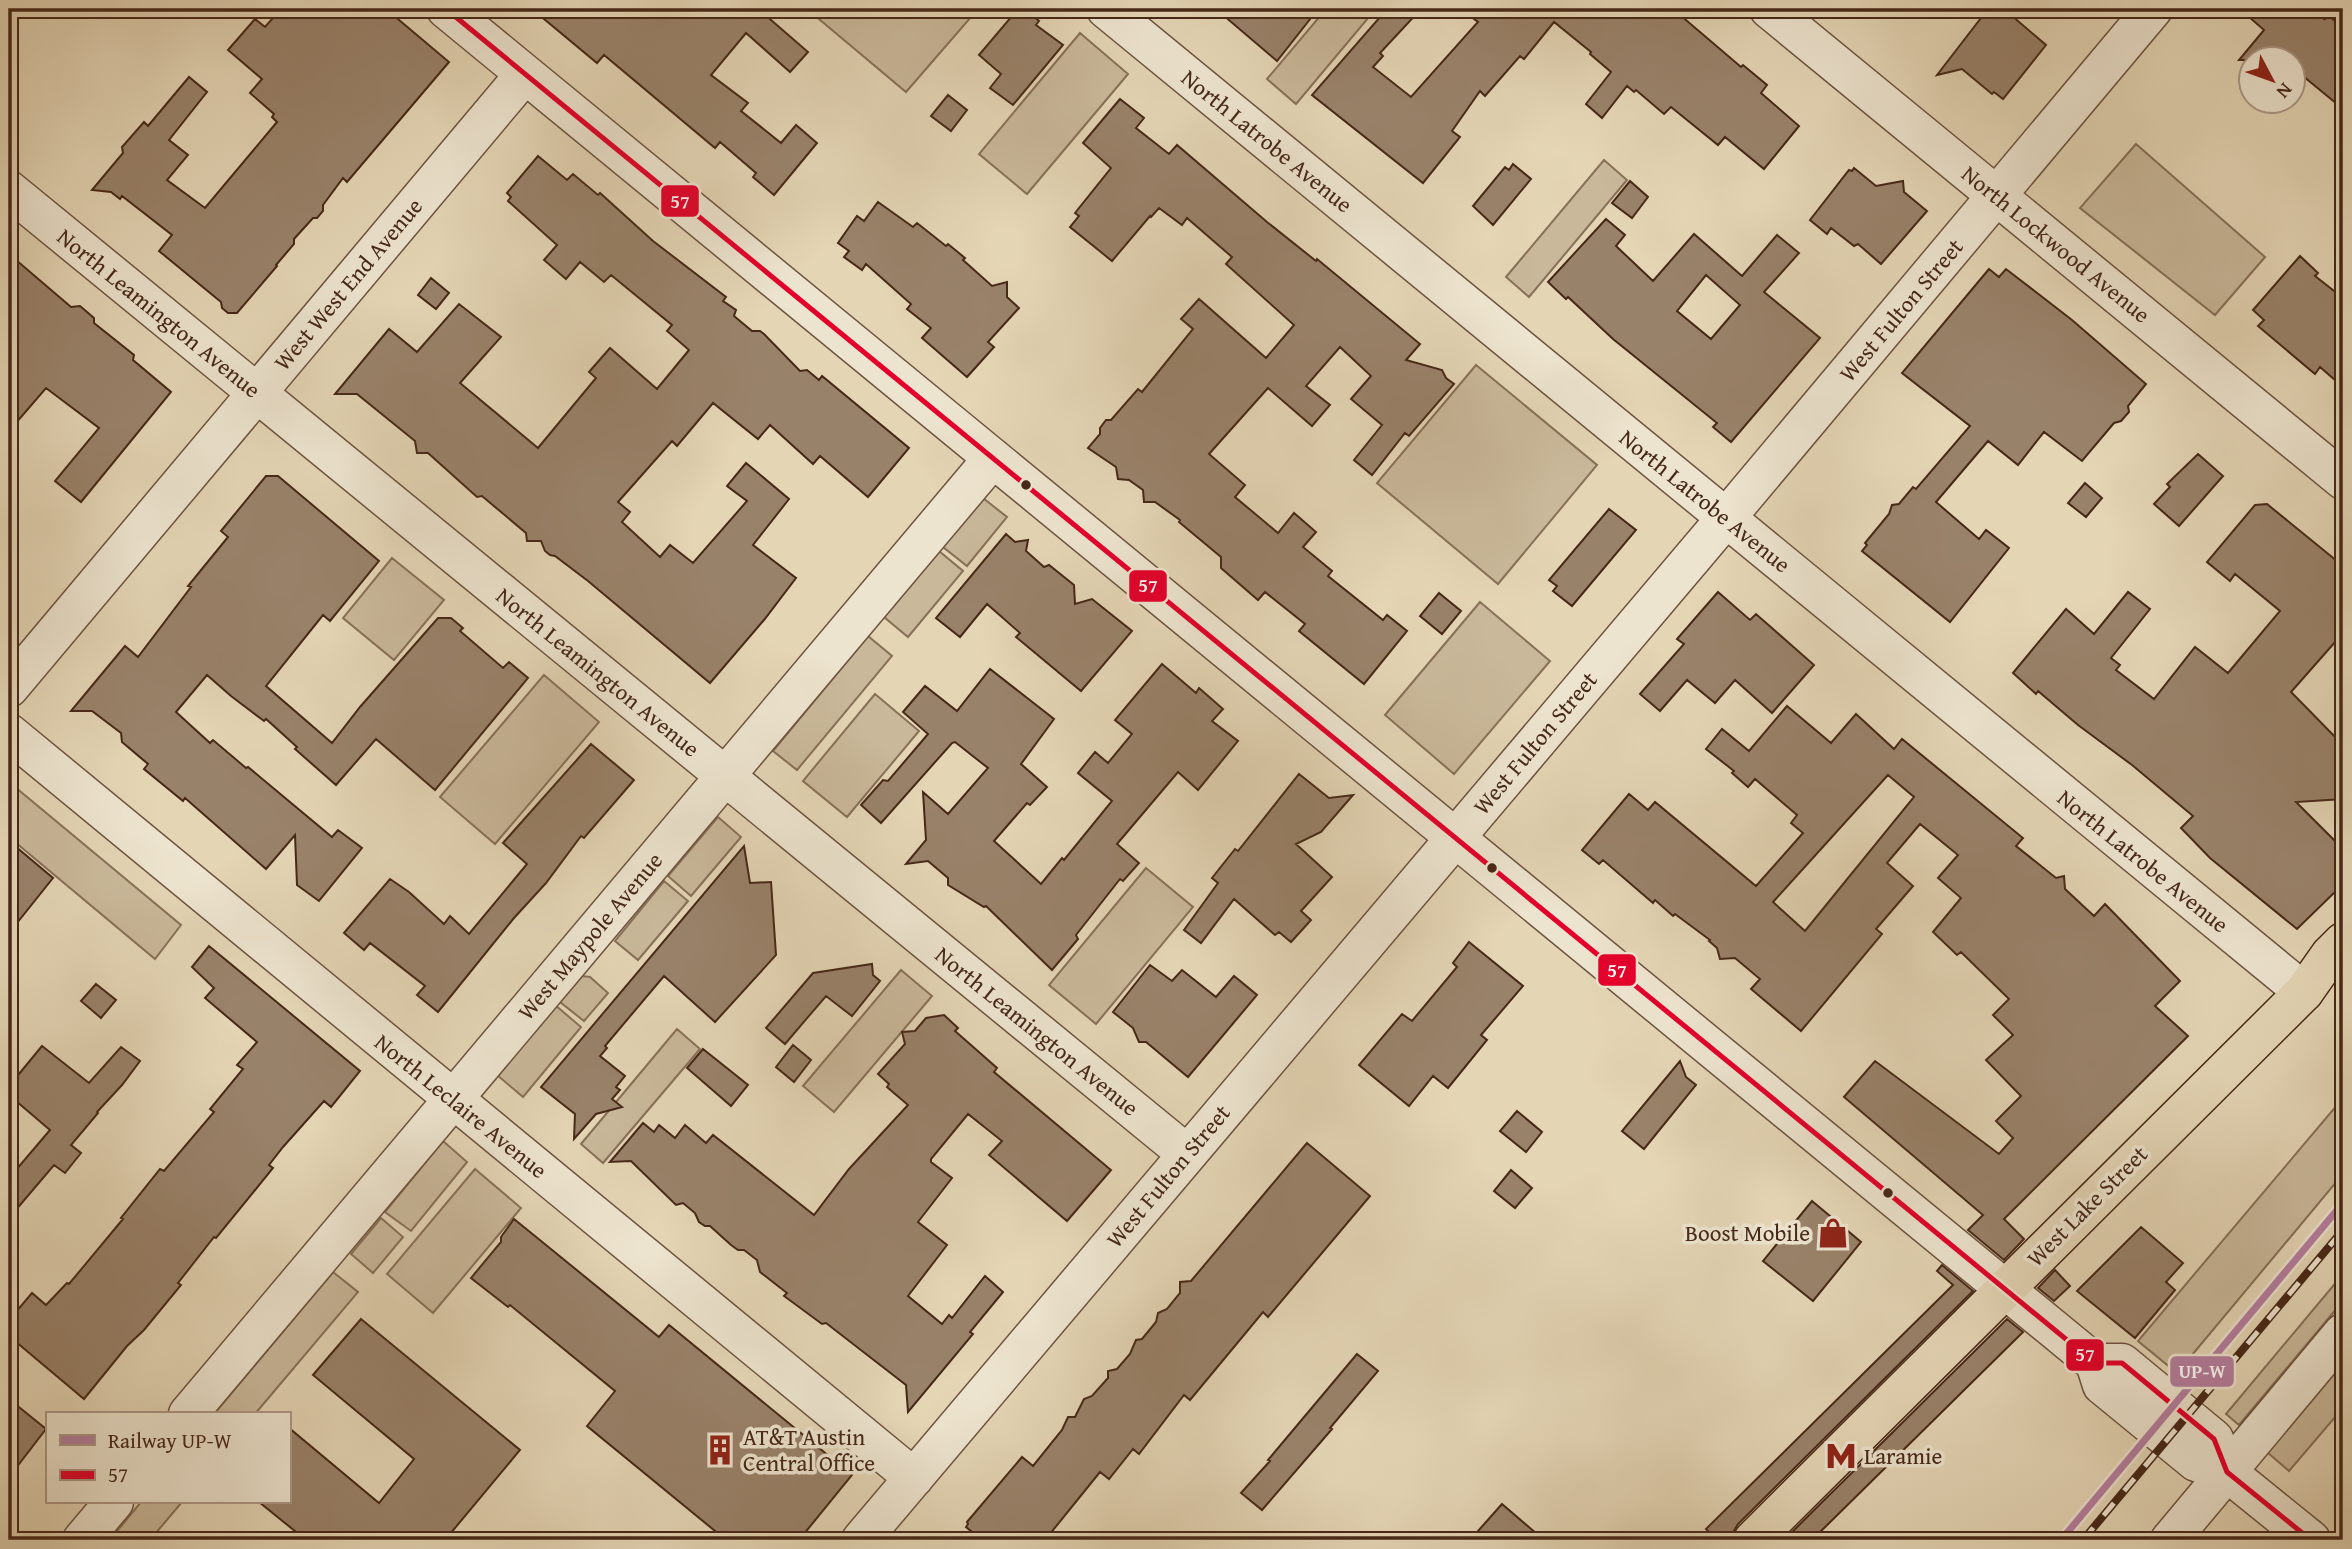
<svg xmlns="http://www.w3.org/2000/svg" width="2352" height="1549" viewBox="0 0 2352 1549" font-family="'Gentium Book Plus',serif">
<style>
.green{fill:#c9b89a;stroke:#887059;stroke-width:2}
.building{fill:#99826a;stroke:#472818;stroke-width:2;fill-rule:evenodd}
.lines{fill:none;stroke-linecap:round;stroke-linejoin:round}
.minor-casing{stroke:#6e533f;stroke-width:41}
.major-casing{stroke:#472818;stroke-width:41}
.minor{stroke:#ede4cf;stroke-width:38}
.major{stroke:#e4d5b5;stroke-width:38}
.rail-casing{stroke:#472818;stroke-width:8}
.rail{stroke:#ede4cf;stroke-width:5;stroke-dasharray:16;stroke-linecap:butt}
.bus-1-casing{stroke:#ede4cf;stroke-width:10}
.bus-1{stroke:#e4002b;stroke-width:5}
.rail-1-casing{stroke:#ede4cf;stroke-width:12}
.rail-1{stroke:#b57ea0;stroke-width:7}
.bus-dot{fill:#472818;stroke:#ede4cf;stroke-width:2.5}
.labels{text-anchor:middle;stroke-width:7;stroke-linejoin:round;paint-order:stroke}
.street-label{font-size:23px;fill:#472818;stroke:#ede4cf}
.poi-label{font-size:23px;fill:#472818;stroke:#ede4cf;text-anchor:start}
.line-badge{stroke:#ede4cf;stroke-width:2.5}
.badge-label{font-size:19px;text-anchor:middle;font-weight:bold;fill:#fff}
</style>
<rect width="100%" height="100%" fill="#e4d5b5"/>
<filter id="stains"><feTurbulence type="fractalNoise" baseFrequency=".00286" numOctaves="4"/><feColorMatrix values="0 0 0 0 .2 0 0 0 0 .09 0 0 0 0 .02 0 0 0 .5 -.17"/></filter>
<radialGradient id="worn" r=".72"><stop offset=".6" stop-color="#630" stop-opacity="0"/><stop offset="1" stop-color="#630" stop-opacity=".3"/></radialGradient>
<path class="green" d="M807 9H978L906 92Z
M1326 9H1371L1374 11 1296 104 1267 79Z
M1080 33 1128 74 1027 194 979 154Z
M2136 144 2265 257 2215 315 2080 208Z
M1604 160 1627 180 1529 297 1506 277Z
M1476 365 1597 465 1498 584 1377 483Z
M983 498 1007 517 967 566 943 547Z
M939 551 963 571 908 637 884 617Z
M392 558 444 600 394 660 343 618Z
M1480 602 1550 661 1454 774 1385 715Z
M868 636 892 656 797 770 773 751Z
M544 675 599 722 495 844 440 797Z
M875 694 919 731 847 817 803 781Z
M9 782 181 925 155 959 9 837Z
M718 817 741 837 691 896 668 876Z
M1146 868 1193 907 1096 1024 1049 985Z
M664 881 688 901 638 960 615 941Z
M901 970 932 996 834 1112 803 1086Z
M582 976 590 977 608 993 584 1021 560 1002Z
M555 1005 581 1027 523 1097 497 1075Z
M677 1029 700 1049 603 1163 581 1144Z
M2343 1098V1174L2177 1373 2138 1341Z
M443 1141 467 1162 411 1231 385 1212Z
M475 1169 521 1208 433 1313 387 1274Z
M381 1218 403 1237 373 1273 351 1254Z
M333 1272 358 1292 255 1414H214Z
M2343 1274V1301L2239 1425 2226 1414Z
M2343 1354V1408L2289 1471 2261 1447Z
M141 1502H182L150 1540H118L113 1536Z"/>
<path class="building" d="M281 9H386L449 62 347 182 343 178 323 205V211L317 218H313L294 239V244L276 265 277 266 237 313H228L222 308 221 302 159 251 172 235 122 196 120 199 111 192 92 190 123 153 122 147 144 122 148 126 189 77 207 92 169 140 188 155 167 180 205 208 277 122 272 117 274 114 250 93 262 79 228 50 255 19 265 27Z
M532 9H767L763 13 808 52 790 72 746 33 711 75 748 103 741 111 781 143 796 125 817 143 774 195 753 177 756 173 720 142 715 148 604 55 597 63Z
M1018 9H1025L1039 21 1036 25 1063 45 1013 105 990 88 1001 74 979 55Z
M1216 9H1318L1277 61Z
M1387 9H1421L1380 53 1383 56 1373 67 1411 97 1478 22 1461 9H1673L1741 67 1743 65 1767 85 1761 93 1799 126 1764 169 1725 137 1718 145 1671 107 1664 114 1636 90 1634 92 1627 86 1602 118 1586 104 1611 72 1590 54 1591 52 1554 22 1524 59 1520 56 1485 96 1480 91 1452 131 1460 137 1423 183 1312 95Z
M1988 9H2004L2046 45 2003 99 1994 92 1992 94 1962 69 1937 75Z
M2240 9H2313L2324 19 2330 17 2343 27V109L2292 67V60H2239L2264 30Z
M948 95 967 110 951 131 931 116Z
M1120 99 1144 118 1136 128 1169 154 1177 145 1267 222 1316 261 1317 259 1420 344 1406 360 1442 370 1446 378 1454 384 1409 436 1405 433 1372 475 1354 460 1382 425 1351 399 1371 376 1340 347 1306 386 1330 405 1312 426 1268 388 1209 454 1245 485 1235 497 1278 533 1294 513 1316 532 1303 547 1332 571 1328 576 1383 620 1387 615 1407 631 1364 684 1299 631 1305 624 1265 592 1258 600 1221 568V557L1179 522 1180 520 1155 502H1144L1143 490 1129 480 1118 479 1116 467 1088 448 1100 434V428L1106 420H1111L1138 389 1142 392 1193 329 1181 319 1199 299 1266 358 1294 325 1226 264 1232 257 1187 218 1182 225 1159 208 1151 217 1150 216 1112 261 1070 227 1079 216 1075 213 1111 168 1083 143Z
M538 156 567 180 573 174 598 195 600 193 653 241 726 297 723 301 736 310 734 316 752 331H760L764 334 800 371 807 370 819 380 822 376 909 448 868 497 820 456 813 464 770 425 758 439 713 403 677 446 672 441 618 502 630 512 622 522 660 557 670 545 693 563 747 501 727 486 746 463 789 499 753 545 796 578 764 620 710 683 588 581 555 556 550 555 545 551 541 541H527L526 533 482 496 477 497 428 453H417L415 441 357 394H335L389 329 417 352 459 304 501 337 460 383 538 448 596 378 589 372 610 348 657 389 689 350 667 331 672 325 611 275 604 282 580 262 566 279 544 260 557 245 508 201 511 197 507 193Z
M1513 164 1531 179 1493 225 1473 206 1505 167 1509 170Z
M1854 168 1876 186 1903 181 1904 192 1927 211 1881 264 1858 244 1854 246 1831 228 1827 234 1810 220 1849 170 1852 171Z
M1630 181 1648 197 1632 218 1612 203Z
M878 202 913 227 917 223 946 246 948 244 965 258 963 260 992 286 1007 282V297L1019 308 988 342 994 347 967 377 922 338 931 328 907 309 911 304 866 264 862 270 844 257 849 251 838 243 857 216 864 221Z
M1606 219 1625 235 1616 246 1653 281 1694 234 1742 276 1777 235 1799 253 1764 292 1820 338 1731 442 1713 427 1717 423 1613 339 1568 297 1566 299 1548 282ZM1706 275 1740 305 1711 339 1677 311Z
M9 254 71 307 80 306 94 318V323L134 355 133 360 171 392 81 502 55 481 99 428 46 388 9 431V323L18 312 9 304Z
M2300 256 2318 273 2315 276 2343 298V387L2320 367 2315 374 2258 326 2264 320 2253 310Z
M1989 269 1999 277 2006 269 2072 320 2146 384 2128 406 2129 412 2121 421 2114 423 2082 461 2044 432 2018 465 1988 441 1936 502 1979 539 1986 530 2009 548 1950 622 1862 551 1867 545 1865 543 1889 514 1892 505 1899 504 1913 487 1916 489 1970 426 1902 373Z
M431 278 449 293 436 309 418 295Z
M2198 454 2223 476 2179 526 2154 504 2170 487 2167 484Z
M266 476H278L379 561 330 621 323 615 266 686 332 743 360 707 438 618H451L463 628 460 631 503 668 509 662 528 678 435 790 376 739 336 785 295 749 297 747 266 719 264 721 231 696 207 675 176 712 210 743 213 740 246 768 248 767 332 837 338 830 362 848 319 901 297 885 295 835 266 869 185 798 183 801 144 769 148 764 122 742 121 733 92 711H71L125 646 138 657 191 587 188 586 228 537 221 531Z
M2085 483 2102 498 2086 517 2068 503Z
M2267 504 2343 566V633L2291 692 2343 745V799L2296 802 2343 849V879L2339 884 2338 889 2297 929 2210 858 2181 828 2193 816 2132 765 2078 725 2038 691 2036 694 2013 673 2066 609 2094 634 2128 592 2150 609 2111 658 2120 665 2116 670 2154 699 2195 647 2228 673 2280 611 2235 574 2230 581 2207 562 2255 505Z
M1609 509 1636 530 1572 606 1553 591 1557 586 1549 580Z
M1006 534 1015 542 1028 540 1026 551 1044 567 1049 565 1074 585 1075 604 1092 599 1132 631 1081 691 1016 637 1020 633 987 604 960 637 936 618Z
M1718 592 1750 620 1756 614 1814 665 1772 713 1735 680 1715 703 1687 680 1660 711 1640 694 1684 644 1677 639Z
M1439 593 1461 611 1442 634 1420 616Z
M1162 664 1196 693 1199 688 1223 709 1212 721 1238 741 1198 790 1178 772 1117 844 1139 863 1123 881 1120 879 1076 935 1078 939 1052 970 986 906 984 907 948 885V878L928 861 906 864 926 840 923 792 948 814 988 768 955 742 952 743 881 823 861 805 883 780 888 781 928 734 903 712 925 686 957 711 990 669 1054 719 1021 764 1047 787 1030 805 1027 803 994 841 1041 884 1062 858 1064 860 1112 801 1078 773 1095 752 1108 763 1132 734 1115 720Z
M1787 706 1831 743 1856 714 1894 749 1902 739 2023 838 2016 846 2056 878 2064 876 2065 889 2094 916 2105 904 2180 981 2155 1006 2188 1036 2004 1219 2024 1239 2004 1260 1968 1230 1983 1215 1844 1097 1875 1061 1999 1154 2013 1138 1996 1121 2021 1096 1986 1060 2013 1035 1993 1015 2009 999 1961 952 1957 955 1933 932 1961 898 1938 878 1958 855 1920 824 1887 863 1913 886 1876 929 1882 934 1801 1031 1751 989 1760 979 1735 958 1720 959 1717 948 1709 941 1710 940 1675 914 1673 916 1655 900 1653 903 1603 860 1599 864 1582 850 1629 794 1648 810 1655 802 1756 886 1803 833 1791 823 1797 815 1755 779 1748 787 1732 773 1734 771 1706 749 1722 729 1749 751ZM1888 775 1914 797 1805 931 1773 902Z
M591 744 634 780 584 838 581 836 546 883 514 918 438 1012 417 995 425 986 370 943 364 950 344 933 390 879 409 892 444 924 450 916 469 934 527 864 503 843Z
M1299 774 1329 798 1353 795 1321 832 1296 844 1332 877 1301 911 1311 920 1291 942 1279 932 1275 935 1234 899 1201 943 1184 930 1218 883 1212 878 1235 849 1238 851Z
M9 841 53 878 9 933Z
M744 846 750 883 771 882 776 955 715 1022 664 976 605 1046 607 1048 600 1056 625 1076 616 1087 620 1090 612 1099 622 1107 596 1114 574 1139 575 1114 541 1087Z
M1469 942 1523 986 1481 1035 1487 1040 1448 1088 1433 1076 1409 1106 1359 1065 1402 1014 1412 1021 1457 967 1453 963Z
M209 946 360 1071 331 1107 324 1101 283 1147 269 1165 273 1168 216 1238 214 1237 178 1283 181 1285 144 1330 127 1346 84 1399 9 1336V1320L32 1293 46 1305 67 1283 69 1284 123 1219 121 1218 160 1169 164 1171 214 1112 210 1109 243 1069 237 1065 257 1042 205 998 214 988 192 967Z
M872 964 873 975 880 981 852 1016 826 996 785 1044 766 1028 813 973Z
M1150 965 1172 981 1182 970 1216 997 1234 976 1257 995 1188 1077 1146 1042H1139L1133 1028 1113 1012Z
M96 984 116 1000 101 1018 81 1001Z
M944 1015 958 1028 955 1031 997 1068 994 1072 1111 1170 1067 1221 989 1155 1002 1141 968 1114 931 1159V1162L952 1178 918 1222 947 1245 908 1296 942 1324 949 1315 952 1318 985 1276 1003 1292 970 1332 973 1334 908 1412 906 1385 826 1323 822 1324 784 1296 787 1293 760 1272 757 1260 744 1250H738L731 1245 710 1226H705L699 1222 695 1213 683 1203 676 1205 631 1161 610 1162 643 1123 654 1132 659 1125 675 1138 685 1125 706 1143 713 1135 814 1215 849 1169 908 1105 887 1087 889 1084 878 1074 905 1044 902 1032 915 1031 926 1018Z
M793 1045 811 1060 794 1082 776 1067Z
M42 1046 89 1083 121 1047 140 1061 122 1085 97 1112 98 1113 71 1145 81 1153 65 1173 54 1165 9 1218V1178L50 1130 9 1095V1066L19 1074Z
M703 1049 748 1085 731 1106 687 1068Z
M1680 1061 1686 1077 1696 1085 1644 1149 1622 1131Z
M1517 1111 1542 1132 1526 1152 1500 1131Z
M1307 1143 1370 1196 1268 1317 1263 1312 1190 1400 1184 1395 1139 1454 1133 1449 1109 1479 1100 1472 1045 1540H982L966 1527 968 1524 967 1522 1022 1457 1033 1466 1062 1430 1068 1417H1075L1084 1399 1092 1396 1108 1378V1371L1117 1369 1130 1354 1136 1340 1142 1339 1156 1322 1158 1313 1167 1309 1180 1293V1282L1191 1281Z
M1511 1170 1532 1188 1515 1208 1494 1191Z
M1812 1201 1861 1242 1813 1301 1763 1261Z
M514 1219 659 1337 669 1325 852 1475 799 1540H726L587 1426 615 1391 510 1305 508 1307 471 1278 501 1242V1237Z
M2141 1227 2183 1263 2166 1282 2175 1290 2135 1338 2077 1291Z
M1942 1265 1973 1291 1738 1524 1732 1534V1540H1717L1706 1529 1953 1285 1937 1271Z
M2055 1270 2070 1286 2054 1301 2038 1288Z
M361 1319 520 1450 445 1540H306L259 1502H289V1428L379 1503 414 1459 313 1375Z
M2007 1319 2023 1332 1812 1540H1784Z
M1357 1354 1378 1371 1330 1428 1332 1429 1262 1510 1241 1493 1270 1461 1268 1460Z
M9 1399 46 1429 9 1477Z
M1502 1504 1544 1540H1470Z"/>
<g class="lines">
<g class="minor-casing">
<path id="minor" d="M446 9 2095 1363 2102 1385 2196 1462 2227 1472 2311 1540
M1106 9 2304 992
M1769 9 2343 480
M9 190 1187 1154
M9 688 525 74
M9 733 914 1478
M2095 1363H2122L2214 1439 2227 1472
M188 1414 993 458
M82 1540 114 1502
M861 1540 1726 518 2153 9
M2170 1540 2343 1333"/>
</g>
<g class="major-casing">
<path id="major" d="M1753 1540 2304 992 2330 955 2343 942"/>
</g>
<use href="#minor" class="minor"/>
<use href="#major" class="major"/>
<g class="rail-casing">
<path id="rail" d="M2083 1540 2343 1230"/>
</g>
<use href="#rail" class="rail"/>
<g class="bus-1-casing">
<path id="bus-1" d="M446 9 2095 1363H2122L2214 1439 2227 1472 2311 1540"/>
</g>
<use href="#bus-1" class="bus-1"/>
<g class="rail-1-casing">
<path id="rail-1" d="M2061 1540 2343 1203"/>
</g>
<use href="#rail-1" class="rail-1"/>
</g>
<defs>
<g id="shop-bare" transform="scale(2.415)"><path d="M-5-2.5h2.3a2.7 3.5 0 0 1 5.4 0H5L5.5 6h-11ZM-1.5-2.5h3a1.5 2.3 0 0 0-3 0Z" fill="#8f2418" stroke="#ede4cf" stroke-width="2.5" paint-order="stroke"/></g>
<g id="building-bare" transform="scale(2.415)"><path d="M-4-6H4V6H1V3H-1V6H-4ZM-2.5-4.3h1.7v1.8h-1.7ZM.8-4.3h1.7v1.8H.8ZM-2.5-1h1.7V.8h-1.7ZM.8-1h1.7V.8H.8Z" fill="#8f2418" stroke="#ede4cf" stroke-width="2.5" paint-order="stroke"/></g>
<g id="metro-bare" transform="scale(2.415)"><path d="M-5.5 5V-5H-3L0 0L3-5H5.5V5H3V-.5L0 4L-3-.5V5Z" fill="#8f2418" stroke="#ede4cf" stroke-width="2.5" paint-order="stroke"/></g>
</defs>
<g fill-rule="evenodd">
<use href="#shop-bare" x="1833" y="1233"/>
<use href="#building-bare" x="720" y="1450"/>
<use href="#metro-bare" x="1841" y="1456"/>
</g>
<g class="bus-dot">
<circle cx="1026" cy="485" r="6"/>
<circle cx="1492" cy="868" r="6"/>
<circle cx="1888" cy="1193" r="6"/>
</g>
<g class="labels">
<g class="street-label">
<text transform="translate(1267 141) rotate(39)" y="8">North Latrobe Avenue</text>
<text transform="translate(2056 244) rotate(39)" y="8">North Lockwood Avenue</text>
<text transform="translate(348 284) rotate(-50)" y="8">West West End Avenue</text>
<text transform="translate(1901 310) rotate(-50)" y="8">West Fulton Street</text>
<text transform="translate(159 313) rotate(39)" y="8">North Leamington Avenue</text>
<text transform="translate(1705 501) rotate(39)" y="8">North Latrobe Avenue</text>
<text transform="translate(598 672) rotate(39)" y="8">North Leamington Avenue</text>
<text transform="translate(1535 743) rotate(-50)" y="8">West Fulton Street</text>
<text transform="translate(2143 861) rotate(39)" y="8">North Latrobe Avenue</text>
<text transform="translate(590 936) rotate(-50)" y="8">West Maypole Avenue</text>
<text transform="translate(1037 1031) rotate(39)" y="8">North Leamington Avenue</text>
<text transform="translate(461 1106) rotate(39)" y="8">North Leclaire Avenue</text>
<text transform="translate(1168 1176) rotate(-50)" y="8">West Fulton Street</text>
<text transform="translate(2087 1206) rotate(-45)" y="8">West Lake Street</text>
</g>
<g class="poi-label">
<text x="1810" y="1241" text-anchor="end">Boost Mobile</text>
<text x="743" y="1445">AT&amp;T Austin<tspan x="743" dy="26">Central Office</tspan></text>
<text x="1864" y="1464">Laramie</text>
</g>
</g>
<g class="line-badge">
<rect x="660" y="184" width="40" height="34" rx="7" fill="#e4002b"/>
<rect x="1128" y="569" width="40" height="34" rx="7" fill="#e4002b"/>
<rect x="1597" y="953" width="40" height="34" rx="7" fill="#e4002b"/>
<rect x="2065" y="1338" width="40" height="34" rx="7" fill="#e4002b"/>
<rect x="2169" y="1355" width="66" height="33" rx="7" fill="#b57ea0"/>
</g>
<g class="badge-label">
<text x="680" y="208">57</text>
<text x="1148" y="592">57</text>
<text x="1617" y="977">57</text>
<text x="2085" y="1361">57</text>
<text x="2202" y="1378">UP-W</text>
</g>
<rect width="2352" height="1549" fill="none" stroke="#e4d5b5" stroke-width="35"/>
<rect x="10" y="10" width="2331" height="1528" fill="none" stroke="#472818" stroke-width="3.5"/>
<rect x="18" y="18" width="2317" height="1514" fill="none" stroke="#472818" stroke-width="2"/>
<rect x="46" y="1412" width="245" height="91" fill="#ede4cf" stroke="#ab9986" stroke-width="2"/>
<rect x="60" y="1435" width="35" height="10" fill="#b57ea0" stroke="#ab9986" stroke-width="2"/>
<text x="108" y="1448" font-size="21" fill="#472818">Railway UP-W</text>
<rect x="60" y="1470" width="35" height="10" fill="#e4002b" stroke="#ab9986" stroke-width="2"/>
<text x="108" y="1482" font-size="21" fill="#472818">57</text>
<g transform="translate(2272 80) rotate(131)"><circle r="33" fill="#ede4cf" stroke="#ab9986" stroke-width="2"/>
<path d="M0-5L12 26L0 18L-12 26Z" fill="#8f2418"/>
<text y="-10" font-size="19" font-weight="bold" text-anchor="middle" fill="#472818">N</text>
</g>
<rect width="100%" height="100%" filter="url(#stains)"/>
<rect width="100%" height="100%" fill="url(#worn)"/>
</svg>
